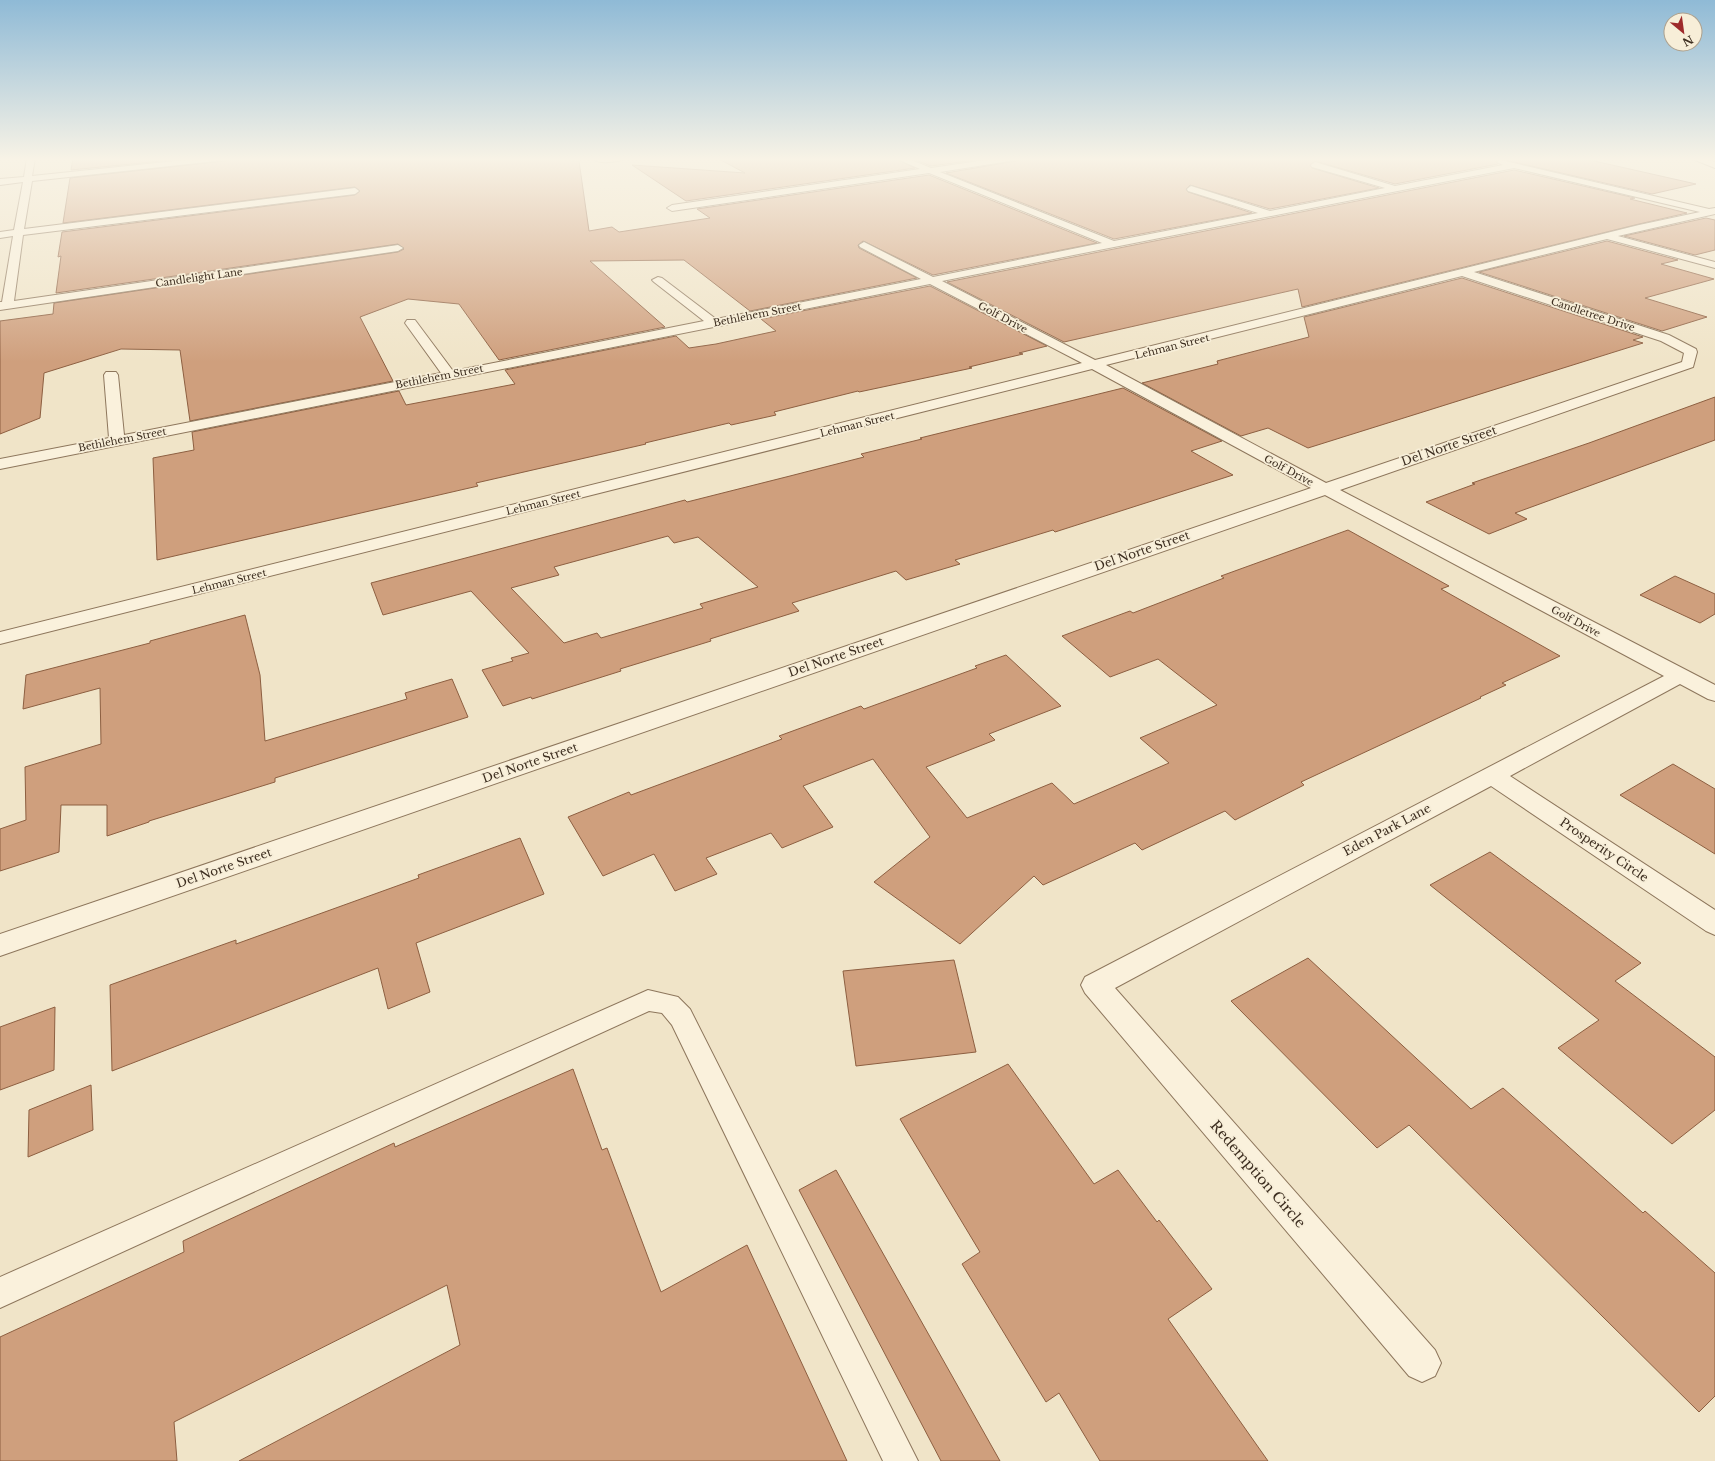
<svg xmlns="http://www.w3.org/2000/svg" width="1715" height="1461" viewBox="0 0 1715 1461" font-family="'Libre Baskerville',serif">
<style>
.building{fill:#cf9f7d;stroke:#8d5f41;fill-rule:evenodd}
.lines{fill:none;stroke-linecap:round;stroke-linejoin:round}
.service-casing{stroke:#8d765c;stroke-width:2}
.minor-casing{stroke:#8d765c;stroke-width:2}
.secondary-casing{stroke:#6f573f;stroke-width:2}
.service{fill:#faf1dc;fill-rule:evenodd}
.minor{fill:#faf1dc;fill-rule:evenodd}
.secondary{fill:#faf1dc;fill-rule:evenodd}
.labels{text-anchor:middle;stroke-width:3.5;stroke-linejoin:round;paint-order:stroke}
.far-street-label{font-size:10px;fill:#3d2e20;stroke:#f7eed8}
.street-label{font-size:12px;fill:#3d2e20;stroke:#f7eed8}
.near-street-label{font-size:14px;fill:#3d2e20;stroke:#f7eed8}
</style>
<rect width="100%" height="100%" fill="#f0e4c8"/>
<path class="building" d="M73 158H192L71 170Z
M230 158H528L579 161 589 231 612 227 619 232 710 218 697 209 929 175 1097 243 933 275 863 241 858 245 859 248 917 278 750 311 684 260 590 261 665 327 499 360 459 304 408 299 360 317 393 381 190 421 180 350 121 349 44 373 40 418 0 434V321L53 314 54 303 398 252 404 249 398 244 56 293 61 256 58 257 62 232 355 195 360 191 355 187 63 223 70 178 225 161Z
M717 158H894L915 168 686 201 632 165 745 173Z
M910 158H991L931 166Z
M1021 158H1581L1696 184 1652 194 1501 159 1496 161 1498 164 1395 184 1315 161 1310 165 1312 168 1379 188 1270 209 1190 185 1186 189 1188 192 1252 213 1114 239 946 173 1016 161Z
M1514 170 1635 198 1630 199 1687 213 1639 224 1302 307 1298 289 1064 342 947 282Z
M1706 218 1715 220V250L1695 255 1624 236Z
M1607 241 1678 260 1661 264 1714 279 1645 298 1707 317 1662 331 1479 272Z
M1462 278 1643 337 1633 340 1643 343 1308 448 1268 428 1241 436 1142 383 1218 364 1217 361 1309 337 1304 317Z
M930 286 1047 346 1019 353 1023 354 969 367 972 368 859 392 858 391 774 412 776 415 731 425 729 423 645 443 646 444 476 483 478 486 157 560 153 458 194 450 192 432 399 391 406 405 515 384 505 370 676 336 689 348 716 344 776 331 761 319Z
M1123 388 1222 441 1191 451 1233 475 1055 532 1053 530 955 560 960 564 906 580 896 571 792 603 799 611 710 639 711 641 620 669 621 671 532 699 531 697 503 706 482 670 513 661 511 658 529 653 471 591 383 615 371 583 685 500 687 502 790 476 864 457 861 454 922 439 920 438ZM668 536 674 543 698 537 758 587 700 604 703 608 601 638 597 633 564 643 511 588 559 575 554 567Z
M1715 397V440L1515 513 1527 519 1489 534 1426 502 1475 484 1472 483 1589 443Z
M1348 530 1449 586 1441 589 1560 656 1502 683 1506 685 1480 697 1481 698 1301 782 1304 785 1235 820 1225 811 1142 850 1135 843 1043 885 1034 876 960 944 874 882 930 837 873 759 803 786 833 827 782 848 771 833 706 858 717 874 675 891 654 854 603 876 568 817 629 792 631 795 782 739 779 736 861 706 864 709 977 668 975 666 1006 655 1061 706 989 734 995 740 926 767 967 818 1052 783 1074 804 1169 763 1140 738 1217 705 1158 659 1110 677 1062 636 1130 611 1133 613 1224 578 1221 576Z
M1675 576 1715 594V614L1700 623 1640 595Z
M245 615 260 675 265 741 407 699 405 693 452 679 468 717 275 778V782L149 821V822L107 836V805H61L59 852 0 871V829L26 820 25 767 101 744 100 688 23 709 26 675 150 643V641Z
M1673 764 1715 789V854L1620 795Z
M520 838 544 894 416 943 430 992 388 1009 378 968 112 1071 110 985 236 940V944L419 878 418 875Z
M1490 852 1641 963 1615 981 1715 1057V1110L1672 1144 1558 1048 1599 1020 1430 885Z
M1308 958 1471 1109 1503 1088 1643 1213 1645 1211 1715 1273V1396L1699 1412 1409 1125 1377 1148 1231 1001Z
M954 960 976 1052 856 1066 843 971Z
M55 1007 54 1070 0 1090V1027Z
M1008 1064 1094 1184 1118 1170 1157 1222 1159 1220 1212 1289 1168 1319 1268 1461H1100L1059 1393 1046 1402 962 1264 980 1252 900 1119Z
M573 1069 602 1150 607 1148 661 1292 747 1245 847 1461H239L460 1345 447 1285 174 1422 177 1461H0V1337L184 1252 183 1241 394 1143 395 1147Z
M91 1085 93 1130 28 1157 29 1110Z
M836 1170 1000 1461H941L799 1190Z"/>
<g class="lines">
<g class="service-casing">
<path id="service" d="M648 990 678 997 690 1009 918 1461H883L672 1025 662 1013 649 1011 0 1308V1277Z"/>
</g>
<g class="minor-casing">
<path id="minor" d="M27 158H35L32 176 204 158H229L225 160 32 181 24 229 355 188 359 191 355 194 23 235 14 301 398 245 403 248 398 251 0 310V302H2L13 236 0 238V232L14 230 23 182 0 185V179L24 177Z
M596 158H625C620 162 600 164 595 160Z
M895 158H906L931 168 1000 158H1020L1016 160 940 172 1114 241 1258 213 1188 191 1187 189 1191 186 1270 211 1385 188 1312 167 1311 165 1315 162 1395 186 1503 165 1497 162 1501 160 1709 209 1715 208V214L1618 236 1715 262V268L1607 239 1474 272 1669 335 1696 349 1697 352 1693 367 1340 490 1715 685V701L1708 699 1680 684 1510 776 1715 910V935L1706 931 1491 786 1115 988 1435 1350 1441 1363 1435 1376 1422 1382 1409 1376 1085 993 1081 985 1085 977 1664 676 1325 495 0 956V934L1311 488 1092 369 0 644V632L1082 363 930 284 0 469V459L109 438 104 375 106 372H116L118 375 124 435 441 373 405 323 407 320H415L453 371 704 321 654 282 652 280 658 277 662 278 716 319 921 279 860 247 859 245 864 242 933 277 1102 243 929 173 672 211 667 208 672 205 920 169ZM1514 168 1700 212 1639 225 1095 360 942 281ZM1462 276 1661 341 1684 353 1682 362 1326 483 1106 365Z"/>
</g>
<g class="secondary-casing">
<path id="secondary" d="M1690 158H1702L1715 162V168Z"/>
</g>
<use href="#service" class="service"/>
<use href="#minor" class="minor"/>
<use href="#secondary" class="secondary"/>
</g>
<linearGradient id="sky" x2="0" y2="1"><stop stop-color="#8fbad6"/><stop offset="0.44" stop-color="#f8f3e6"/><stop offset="1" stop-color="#f8f3e6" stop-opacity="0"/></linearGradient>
<rect width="1715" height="362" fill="url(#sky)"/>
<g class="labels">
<g class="far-street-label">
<text transform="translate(199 277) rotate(-8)" y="4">Candlelight Lane</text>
<text transform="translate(757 314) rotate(-11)" y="4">Bethlehem Street</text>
<text transform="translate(1593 314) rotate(18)" y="4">Candletree Drive</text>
<text transform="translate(1003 317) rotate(28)" y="4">Golf Drive</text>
<text transform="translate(1172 346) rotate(-14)" y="4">Lehman Street</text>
<text transform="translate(439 376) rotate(-11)" y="4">Bethlehem Street</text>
<text transform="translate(857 424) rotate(-14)" y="4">Lehman Street</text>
<text transform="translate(122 439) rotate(-11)" y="4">Bethlehem Street</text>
<text transform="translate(1289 470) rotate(28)" y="4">Golf Drive</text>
<text transform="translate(543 502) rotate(-14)" y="4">Lehman Street</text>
<text transform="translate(229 581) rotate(-14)" y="4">Lehman Street</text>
<text transform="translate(1576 621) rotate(28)" y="4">Golf Drive</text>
</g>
<g class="street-label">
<text transform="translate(1449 446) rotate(-19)" y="4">Del Norte Street</text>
<text transform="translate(1142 551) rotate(-19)" y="4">Del Norte Street</text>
<text transform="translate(836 657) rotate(-19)" y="4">Del Norte Street</text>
<text transform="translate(530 763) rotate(-19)" y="4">Del Norte Street</text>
<text transform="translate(1387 830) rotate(-28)" y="4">Eden Park Lane</text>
<text transform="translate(1604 850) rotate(34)" y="4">Prosperity Circle</text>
<text transform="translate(224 868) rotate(-19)" y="4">Del Norte Street</text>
</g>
<g class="near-street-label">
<text transform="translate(1258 1174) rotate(49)" y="5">Redemption Circle</text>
</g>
</g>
<g transform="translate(1683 32) rotate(151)"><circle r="19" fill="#f7eed8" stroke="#ada18e"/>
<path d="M0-3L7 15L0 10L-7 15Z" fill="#9e2a2b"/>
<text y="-6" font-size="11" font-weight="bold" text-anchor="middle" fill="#3d2e20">N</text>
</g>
</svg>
